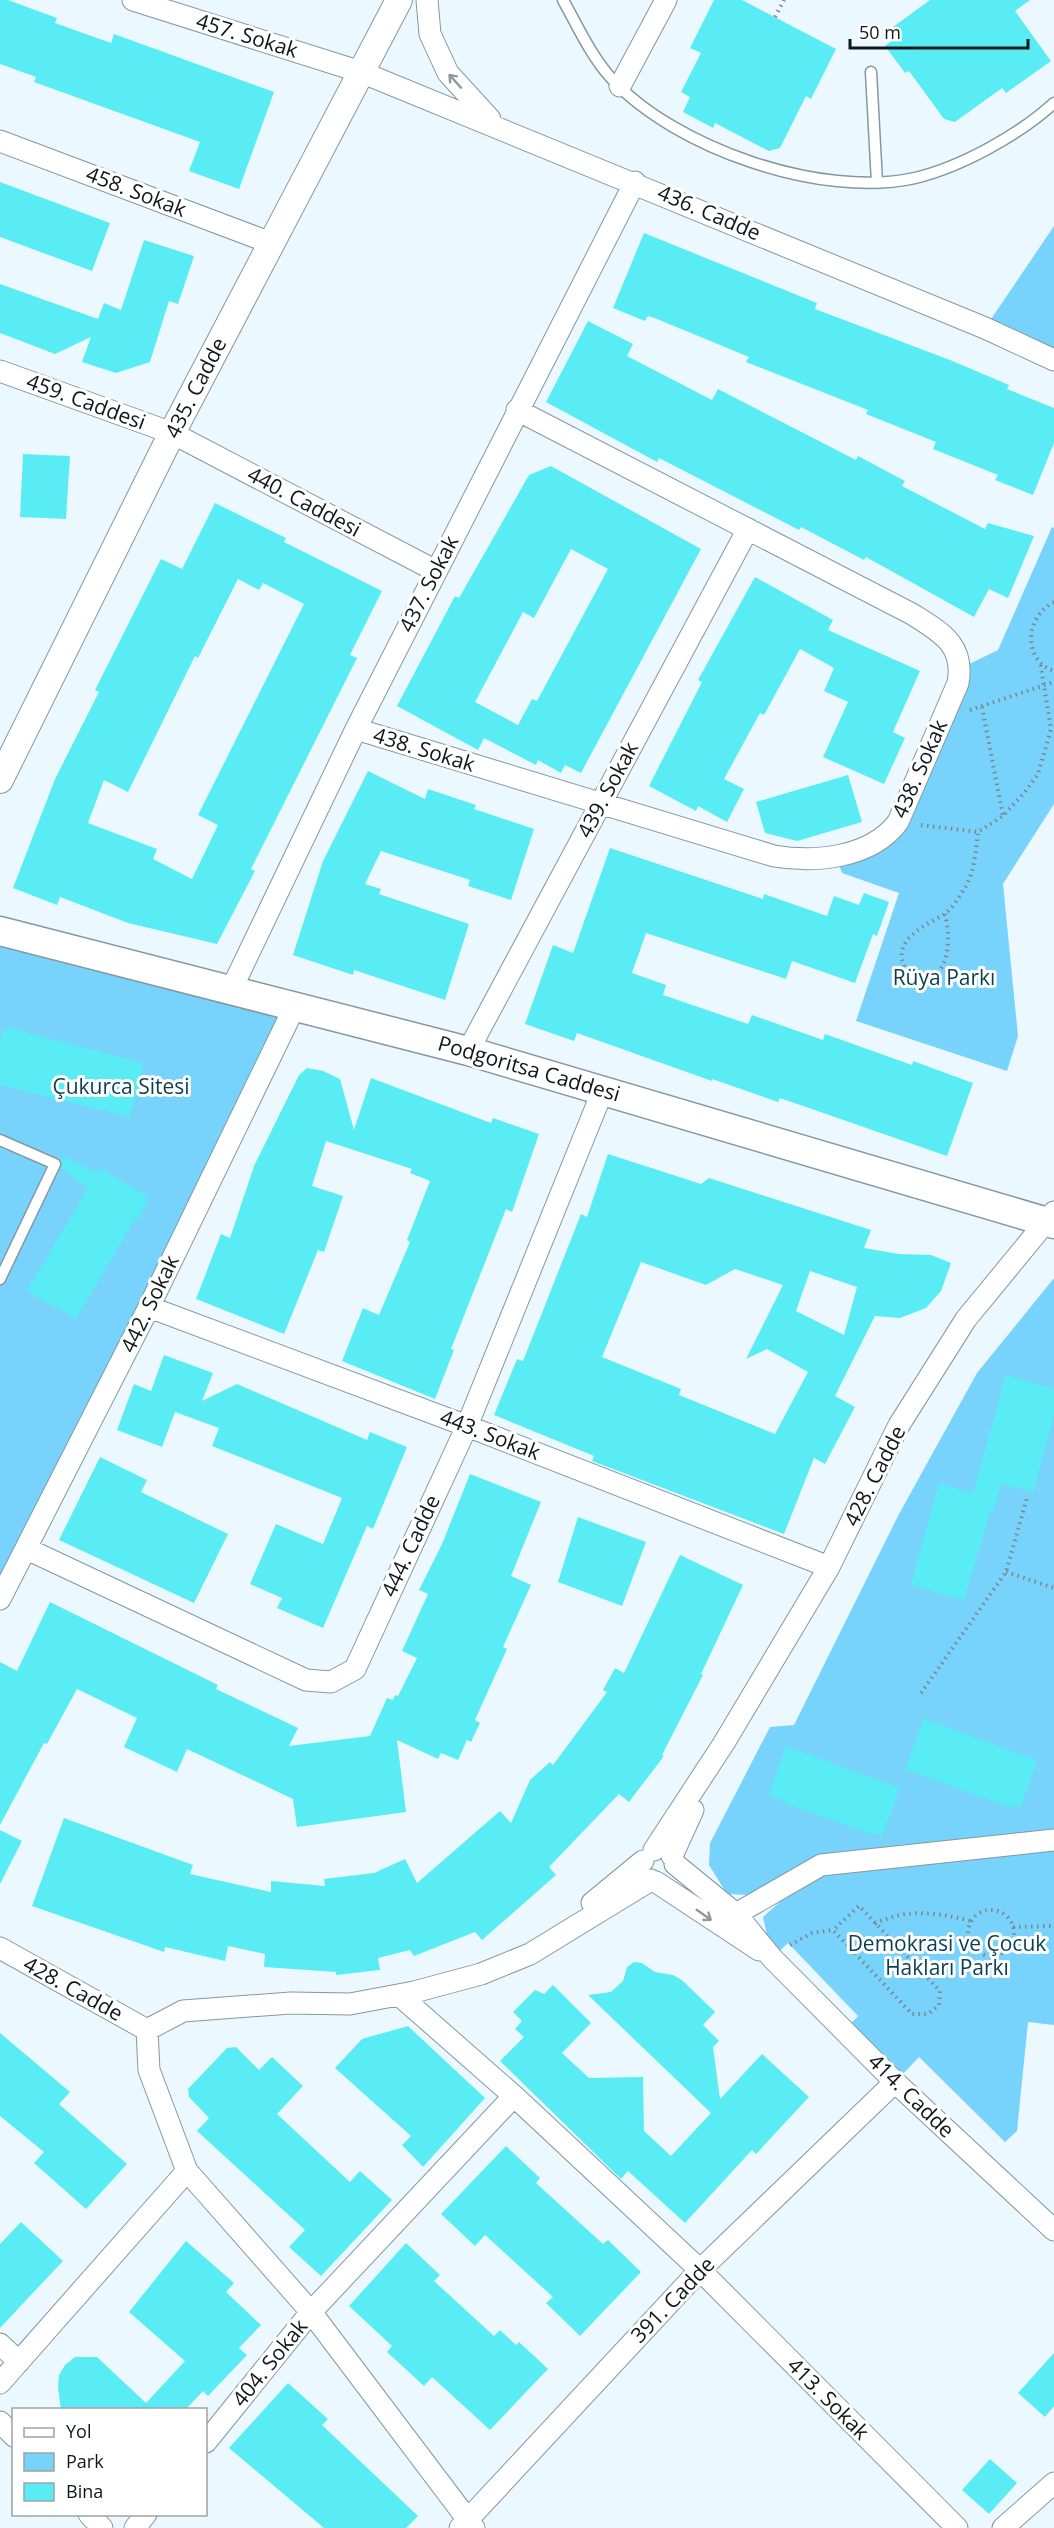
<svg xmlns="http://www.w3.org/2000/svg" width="1054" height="2528" viewBox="0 0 1054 2528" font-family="'Open Sans',sans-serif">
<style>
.green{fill:#78d3fc}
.building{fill:#59ecf5;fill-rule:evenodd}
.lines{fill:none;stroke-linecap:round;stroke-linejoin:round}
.service-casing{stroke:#8498a1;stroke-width:13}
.minor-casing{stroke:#8498a1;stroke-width:23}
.tertiary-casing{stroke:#8498a1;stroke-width:28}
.secondary-casing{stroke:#8498a1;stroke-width:31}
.path{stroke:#7d868c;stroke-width:4;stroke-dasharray:1.5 4.5;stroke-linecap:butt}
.service{stroke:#fff;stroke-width:10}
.minor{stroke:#fff;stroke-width:21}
.tertiary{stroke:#fff;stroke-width:26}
.secondary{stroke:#fff;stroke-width:28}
.oneway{stroke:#939798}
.labels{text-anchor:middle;stroke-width:6;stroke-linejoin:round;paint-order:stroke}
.street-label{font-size:21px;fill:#10171b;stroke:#fff}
.park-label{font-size:21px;fill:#0a3e52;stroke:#fff}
</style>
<rect width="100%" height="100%" fill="#ecf8ff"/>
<path class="green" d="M1054 226V360L985 328Z
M1052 527 1054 528V804L1003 884 1018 1036 1007 1071 856 1021 899 893 842 873 836 856 881 838 961 668 998 650Z
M0 931 295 1006 0 1599Z
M1054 1278V2025L1028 2022 1017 2131 1005 2142 919 2057 895 2082 844 2031 858 2016 788 1943 772 1958 763 1917 819 1867 748 1895 727 1894 709 1865 710 1843 770 1727 794 1725 899 1514 977 1373Z"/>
<path class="building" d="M0 0H8L57 18 55 23 111 43 114 34 274 92 239 189 189 171 200 142 34 82 36 77 0 64Z
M714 0H742L836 49 811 99 806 96 780 148 769 151 715 123 713 128 683 112 690 97 681 92 701 53 690 48Z
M930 0H1030L1015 11 1051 61 1006 93 1002 88 955 122 944 119 909 71 905 73 885 46 899 35 893 27Z
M0 182 110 223 92 271 0 237Z
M644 233 817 303 815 309 950 360 1009 385 1007 389 1054 408V443L1033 495 995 480 998 475 933 449 936 442 866 414 868 410 746 362 749 357 657 319 648 316 645 321 613 308Z
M144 240 194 256 178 304 169 301 150 362 116 373 82 362 91 337 55 354 0 333V284L98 319 104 303 121 310Z
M588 321 633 344 627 356 712 400 718 389 856 460 858 456 905 481 902 486 985 529 988 523 1034 536 1008 598 989 589 974 617 866 557 864 560 801 527 799 530 659 458 657 462 546 402Z
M23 454 70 456 66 519 20 517Z
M551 466 701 549 581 773 565 765 561 773 538 760 536 765 484 738 478 750 397 706 455 596 459 598 529 475ZM571 549 608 569 537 701 532 699 518 725 475 702 523 612 534 618Z
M215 503 286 538 284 542 382 591 350 655 357 658 251 869 255 871 217 944 128 923 60 897 57 905 13 888 55 779 99 692 95 690 161 559 182 569ZM238 579 259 590 263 583 304 604 198 815 218 825 192 879 153 859 157 849 88 823 104 780 128 792 195 656 198 658Z
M755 577 833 620 828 630 920 671 893 732 905 738 884 784 823 757 848 702 824 691 834 668 800 649 764 715 760 713 724 779 744 789 727 822 698 806 696 811 649 786 702 682 698 680Z
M368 771 425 799 428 789 476 805 474 809 534 829 511 900 468 886 470 880 381 851 365 884 381 889 379 894 469 924 445 1000 354 970 353 975 293 955 323 861Z
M848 775 862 822 797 841 765 833 756 802Z
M610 848 763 899 764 894 827 916 834 896 859 905 864 893 889 902 877 936 873 934 855 983 792 961 786 979 646 933 632 973 666 985 663 995 748 1024 752 1015 823 1040 825 1034 912 1065 913 1061 973 1083 947 1156 780 1098 778 1102 712 1079V1081L577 1033 574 1041 525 1024 553 945 573 953Z
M9 1028 143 1063 130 1117 0 1085V1045L4 1029 8 1030Z
M307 1068 323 1071 340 1079 354 1130 371 1078 491 1123 493 1118 539 1134 512 1212 506 1209 451 1349 454 1350 435 1399 342 1361 363 1308 379 1315 410 1242 407 1240 430 1181 410 1173 412 1169 326 1141 312 1186 343 1196 324 1252 318 1250 284 1334 196 1299 221 1234 230 1238 254 1166 299 1075Z
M608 1154 701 1184 709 1178 871 1230 864 1248 899 1254 931 1255 951 1263 941 1291 926 1308 900 1318 875 1316 835 1396 855 1407 825 1464 814 1458 784 1534 592 1461 594 1456 494 1415 517 1359 523 1361 581 1214 587 1217ZM641 1262 706 1285 735 1269 783 1285 746 1359 767 1349 808 1372 775 1434 679 1395 681 1389 602 1357ZM810 1271 857 1287 844 1335 796 1311Z
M63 1156 97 1173 100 1168 148 1197 146 1200 148 1201 138 1219 136 1217 76 1319 27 1291 88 1188 61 1168Z
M164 1355 213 1373 202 1401 237 1384 367 1440 370 1432 407 1447 373 1529 367 1526 323 1628 277 1608 282 1598 250 1584 276 1524 323 1544 342 1498 212 1446 219 1428 175 1412 162 1447 117 1430 134 1384 151 1391Z
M1006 1375 1054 1389V1415L1033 1492 1001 1484 993 1513 990 1512 964 1600 911 1585 939 1483 973 1493Z
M100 1457 147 1480 141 1492 228 1534 194 1603 59 1540Z
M470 1474 541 1502 511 1576 531 1585 503 1647 507 1649 475 1720 480 1723 471 1742 467 1740 458 1760 441 1753 438 1759 397 1740 406 1812 297 1827 293 1799 187 1749 177 1772 124 1747 137 1718 77 1689 47 1744 44 1743 0 1825V1662L17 1671 50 1602 218 1685 216 1689 298 1728 289 1746 370 1736 387 1698 393 1700 395 1695 398 1696 417 1658 402 1651 428 1594 419 1590 442 1544Z
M578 1517 646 1542 622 1606 558 1582Z
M680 1555 743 1585 701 1674 703 1675 662 1755 664 1756 629 1802 619 1794 549 1867 556 1875 482 1940 475 1932 414 1956 410 1950 378 1958 380 1970 336 1975V1972L264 1967 265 1954 228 1946 225 1961 165 1947 164 1952 32 1906 64 1818 193 1865 190 1874 271 1892V1881L325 1886 324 1879 374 1873 405 1859 417 1883 500 1811 511 1823 530 1780 550 1762 553 1765 607 1692 603 1690 615 1668 624 1673Z
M924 1719 1037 1760 1020 1808 1012 1805 1011 1808 905 1769Z
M786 1746 900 1788 882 1836 874 1833V1835L781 1802 782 1799 769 1795Z
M0 1830 22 1841 0 1884Z
M634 1962 642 1963 655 1972 673 1975 682 1980 715 2012 703 2025 719 2041 713 2047 720 2099 762 2054 809 2097 756 2154 752 2150 685 2223 628 2171 621 2179 500 2061 524 2037 515 2029 522 2021 513 2012 535 1990 544 1994 553 1985 591 2023 562 2053 589 2078 643 2077 644 2131 671 2156 711 2113 588 1995 611 1992 623 1981 627 1967Z
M408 2026 485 2098 423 2167 402 2145 411 2136 335 2068 362 2039Z
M0 2033 70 2092 59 2104 127 2164 86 2209 34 2163 44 2152 0 2116Z
M236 2047 259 2070 272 2057 303 2086 277 2114 350 2182 360 2171 392 2200 321 2276 289 2247 305 2230 197 2131 209 2118 189 2097 188 2089 227 2048Z
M506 2146 540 2178 536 2183 603 2244 608 2240 641 2272 580 2336 546 2303 553 2297 485 2235 475 2246 441 2214Z
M21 2222 63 2261 0 2328V2244Z
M186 2241 234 2283 226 2292 261 2325 239 2348 247 2355 208 2396 203 2391 186 2409H61L58 2388 59 2375 65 2365 75 2357H97L146 2403 185 2361 129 2312Z
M406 2243 440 2275 434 2281 494 2336 500 2330 516 2345 519 2342 548 2369 490 2430 432 2377 424 2386 387 2352 392 2346 349 2306Z
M1054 2353V2406L1045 2417 1018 2393Z
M288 2383 328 2419 322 2425 418 2516 406 2528H324L229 2448Z
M990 2459 1017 2483 989 2514 962 2490Z"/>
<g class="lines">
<g class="service-casing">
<path id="service" d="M563 0C577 25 591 56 611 78 674 148 822 199 915 178 961 167 1019 135 1054 103
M871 72 877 183
M0 1140 55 1164 0 1279"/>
</g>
<g class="minor-casing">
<path id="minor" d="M133 0 361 72 985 328 1054 360
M427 0 430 34 448 73 490 119
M620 86 666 0
M0 141 271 243
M0 371 172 433 436 571
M356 729 774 856C815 863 871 858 898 822L958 683C965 644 940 632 912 614L517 410
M231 990 356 729 635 182
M468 1051 748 529
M149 1307 467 1426 829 1567
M27 1549 306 1680 331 1682 355 1669 467 1426 603 1090
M0 1599 149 1307 295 1006
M654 1850 724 1743 829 1567 899 1425 966 1319 1054 1212
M672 1856 693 1810
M675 1864 736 1914 772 1958 895 2082 1054 2230
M656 1882 759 1950
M592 1903 643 1861
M736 1914 821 1865 1054 1840
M0 1948 147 2030
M399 1995 514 2096
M147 2030 149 2070 187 2171 311 2312 474 2528
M147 2030 183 2011 291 2003 350 2004 414 1992 481 1974 530 1954 651 1880
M0 2344 19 2362
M0 2383 187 2171
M0 2422 14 2436
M206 2442 311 2312 514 2096 700 2270 957 2528
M89 2514 102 2528
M135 2528 146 2514
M460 2528 700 2270 895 2082
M1003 2528 1054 2483"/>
</g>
<g class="tertiary-casing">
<path id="tertiary" d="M0 780 172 433 399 0"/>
</g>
<g class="secondary-casing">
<path id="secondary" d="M0 931 468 1051 1054 1224"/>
</g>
<path class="path" d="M775 17 784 0
M1054 602C1026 616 1021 659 1054 671
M982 707 1003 816
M970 710 1054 682
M921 825 978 832 1003 816 1025 792 1038 774 1051 729 1040 662
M945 914C950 934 952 977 922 980 916 980 910 976 907 971 888 942 924 926 943 915 953 909 960 895 966 886 975 869 976 850 978 832
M1006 1572 1054 1588
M921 1693 1006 1572 1027 1498
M968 1933a23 23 0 1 1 46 0a23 23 0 1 1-46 0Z
M875 1924C907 1907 937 1913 971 1921
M1013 1927 1054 1926
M790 1945 812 1933 833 1930 912 2014H928L939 2005 940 1991 859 1906 833 1930"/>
<use href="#service" class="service"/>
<use href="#minor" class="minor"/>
<use href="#tertiary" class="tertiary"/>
<use href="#secondary" class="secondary"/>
</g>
<defs><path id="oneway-shaft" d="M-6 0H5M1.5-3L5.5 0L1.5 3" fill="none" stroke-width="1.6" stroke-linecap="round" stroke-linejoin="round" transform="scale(1.5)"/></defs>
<g class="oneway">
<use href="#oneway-shaft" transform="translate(455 81) rotate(-132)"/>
<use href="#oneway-shaft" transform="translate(704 1915) rotate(35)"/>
</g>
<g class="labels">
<g class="street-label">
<text transform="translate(247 36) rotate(17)" y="7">457. Sokak</text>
<text transform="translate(136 192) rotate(21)" y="7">458. Sokak</text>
<text transform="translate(709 213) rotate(23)" y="7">436. Cadde</text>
<text transform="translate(196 388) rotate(-63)" y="7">435. Cadde</text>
<text transform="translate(86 402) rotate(20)" y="7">459. Caddesi</text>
<text transform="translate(304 502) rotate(28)" y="7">440. Caddesi</text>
<text transform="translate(429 584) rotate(-63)" y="7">437. Sokak</text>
<text transform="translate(424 750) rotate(17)" y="7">438. Sokak</text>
<text transform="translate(920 769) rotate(-66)" y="7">438. Sokak</text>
<text transform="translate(608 790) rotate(-62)" y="7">439. Sokak</text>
<text transform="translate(529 1069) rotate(16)" y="7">Podgoritsa Caddesi</text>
<text transform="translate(150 1304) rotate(-64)" y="7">442. Sokak</text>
<text transform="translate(490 1435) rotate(21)" y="7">443. Sokak</text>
<text transform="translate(875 1476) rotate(-63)" y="7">428. Cadde</text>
<text transform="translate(411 1546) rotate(-65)" y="7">444. Cadde</text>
<text transform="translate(73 1989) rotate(29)" y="7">428. Cadde</text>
<text transform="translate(911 2096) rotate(44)" y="7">414. Cadde</text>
<text transform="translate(673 2300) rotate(-46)" y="7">391. Cadde</text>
<text transform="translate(270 2363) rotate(-51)" y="7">404. Sokak</text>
<text transform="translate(828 2399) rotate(45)" y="7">413. Sokak</text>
</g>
<g class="park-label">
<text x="944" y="985">Rüya Parkı</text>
<text x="121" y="1094">Çukurca Sitesi</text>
<text x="947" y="1951">Demokrasi ve Çocuk<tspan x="947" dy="24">Hakları Parkı</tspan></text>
</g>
</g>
<rect x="12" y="2408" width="195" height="108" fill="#ffffff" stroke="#9fa2a4" stroke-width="1.5"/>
<rect x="24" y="2428" width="30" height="9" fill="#ffffff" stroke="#9fa2a4" stroke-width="1.5"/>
<text x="66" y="2438" font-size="18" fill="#10171b">Yol</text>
<rect x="24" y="2453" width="30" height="18" fill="#78d3fc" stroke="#9fa2a4" stroke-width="1.5"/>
<text x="66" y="2468" font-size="18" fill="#10171b">Park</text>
<rect x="24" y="2483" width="30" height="18" fill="#59ecf5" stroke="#9fa2a4" stroke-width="1.5"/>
<text x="66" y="2498" font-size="18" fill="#10171b">Bina</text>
<path d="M850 39v9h178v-9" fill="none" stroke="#10171b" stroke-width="3"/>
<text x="859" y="39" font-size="18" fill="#10171b" stroke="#ffffff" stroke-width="4.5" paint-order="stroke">50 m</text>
</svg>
